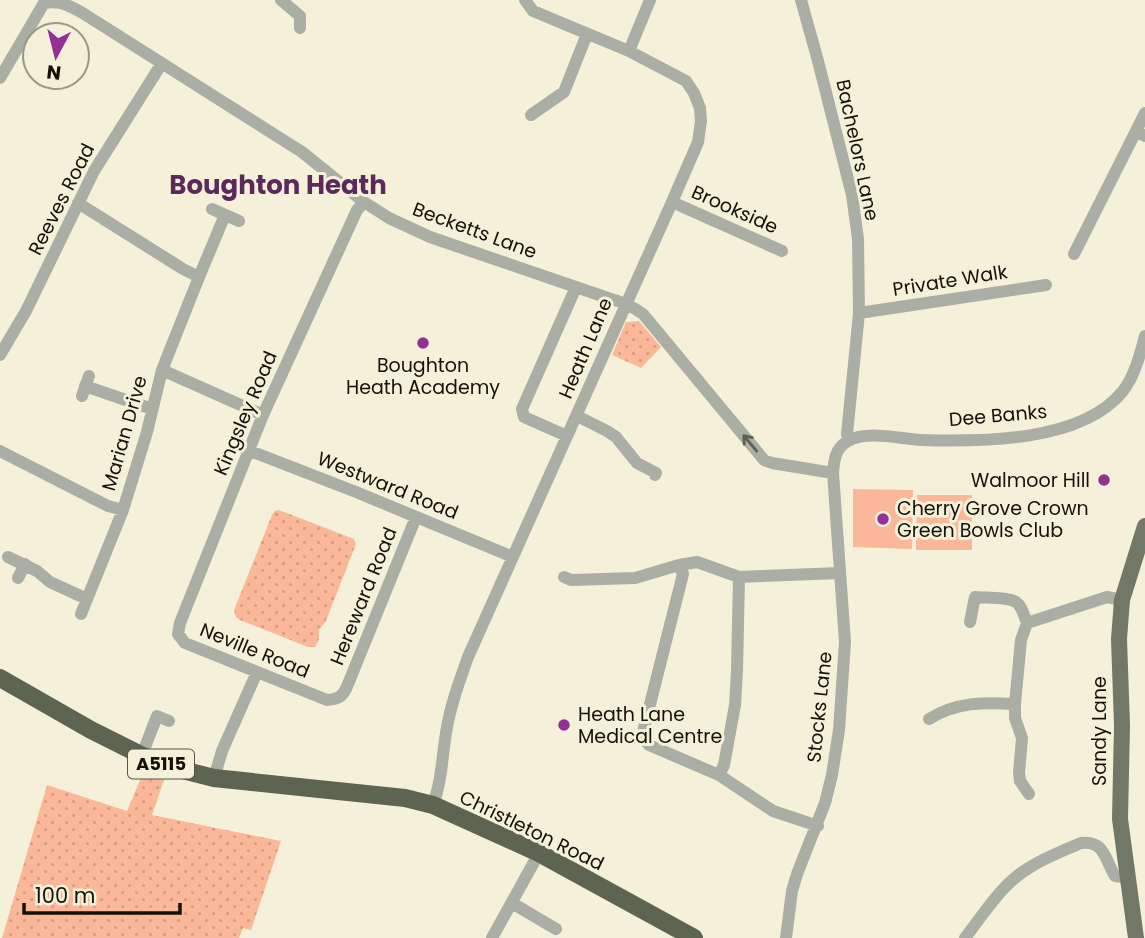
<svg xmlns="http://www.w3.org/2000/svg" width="1145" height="938" viewBox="0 0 1145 938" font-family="Poppins,sans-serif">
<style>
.grass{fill:url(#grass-dots)}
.garden{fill:#fbb899}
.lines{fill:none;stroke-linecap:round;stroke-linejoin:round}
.minor{stroke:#aaaea5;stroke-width:12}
.major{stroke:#717867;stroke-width:16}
.highway{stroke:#5d6451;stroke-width:18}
.oneway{stroke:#5e6058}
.poi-dot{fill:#932f95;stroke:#f5f0d9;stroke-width:2.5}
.labels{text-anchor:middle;stroke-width:6;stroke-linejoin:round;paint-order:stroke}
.shield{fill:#f5f0d9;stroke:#575548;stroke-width:2}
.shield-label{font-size:18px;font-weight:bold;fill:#13120a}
.street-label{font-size:19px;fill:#13120a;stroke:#f5f0d9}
.poi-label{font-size:19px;fill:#13120a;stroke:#f5f0d9;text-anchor:start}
.district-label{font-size:26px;font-weight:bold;fill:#5a2a5b;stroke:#f5f0d9}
</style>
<defs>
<pattern id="grass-dots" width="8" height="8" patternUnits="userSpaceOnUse" patternTransform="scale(1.75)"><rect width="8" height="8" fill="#fbb899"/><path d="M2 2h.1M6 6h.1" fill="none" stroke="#d69d82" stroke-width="1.8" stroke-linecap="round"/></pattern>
</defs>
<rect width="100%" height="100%" fill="#f5f0d9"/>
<path class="grass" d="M639 321 661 347 641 368 612 355 626 322Z
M279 510 354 539 356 544 326 621 319 630V639L315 647H308L240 620 236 617 234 610 272 515 275 511Z
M143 773 164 780 152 815 281 841 251 930 243 928 239 938H2L47 785 127 811Z"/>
<path class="garden" d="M853 489 913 490 912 549 853 547Z
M917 495H972V550H916Z"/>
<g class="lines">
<path class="minor" d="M281 0 300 16V28
M801 0 818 61 852 195 858 239 859 313 847 434 849 440
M629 51 650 0
M0 78 44 3C59 0 68 5 81 12L302 152 364 202 389 218 430 237 608 298C623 302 632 306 643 314L764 460 772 463 833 473
M1145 113 1136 131 1145 136
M531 115 564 92 587 34
M364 202 357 210 263 415 180 623 178 634 185 643 327 700C337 699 341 698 346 689L416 517
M672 202 782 251
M78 203 183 269 199 277 162 370 147 432 123 510 81 614
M212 209 239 221
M1074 254 1136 131
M199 277 225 215
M859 313 1046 285
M0 355 26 311 94 171 162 63
M162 370 263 415
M85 386 152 409
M82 396 89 376
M577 416 607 431 616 437 637 463 656 473 655 475
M567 436 524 417 522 409 576 287
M248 450 356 492 513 557
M0 451 108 506 123 510
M8 557 37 571 50 582 87 599
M679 565 683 574 644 728 643 738 649 745 719 775 773 811 818 826
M564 577 571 580 635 578 679 565 697 562 739 577 840 573
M18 578 25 564
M970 622 975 597C985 598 1008 597 1016 602 1022 606 1024 616 1027 623L1107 597 1122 600
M1027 623 1021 640 1015 704V718L1022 738 1019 773 1020 781 1029 794
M929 719C956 702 984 702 1015 704
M142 755 157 716 169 721
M719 775 724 765 735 705 737 671 739 577
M214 778 222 751 257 672
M433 805C442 781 442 757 446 733 450 707 459 682 468 657L672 202 698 142 701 121 700 108 694 93 686 81 629 51 533 11 525 0
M512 903 556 929
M492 938 539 853
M786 938 792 891 797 874 825 803 832 775 839 730 845 642 833 473C834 461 835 448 848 441 867 430 900 439 921 440 982 442 1082 442 1123 391 1135 375 1140 355 1145 336
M965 938C985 912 1003 882 1032 866 1047 857 1065 850 1081 843 1105 840 1105 860 1115 876L1128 878"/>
<path class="major" d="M1136 938 1120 819 1122 725 1119 639 1122 600 1145 526"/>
<path class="highway" d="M0 678 91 730 159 764 214 778 405 798 433 805 539 853 694 938"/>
</g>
<defs><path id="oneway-shaft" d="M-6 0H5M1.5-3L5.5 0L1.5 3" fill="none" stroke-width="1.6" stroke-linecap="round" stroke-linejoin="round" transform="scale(1.75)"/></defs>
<use class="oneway" href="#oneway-shaft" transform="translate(750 443) rotate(-130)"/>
<g class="poi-dot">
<circle cx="423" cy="343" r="7"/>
<circle cx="1104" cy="480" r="7"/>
<circle cx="883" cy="519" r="7"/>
<circle cx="564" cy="725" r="7"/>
</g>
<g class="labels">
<rect class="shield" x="128" y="749.5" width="66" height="29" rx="5"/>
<g class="shield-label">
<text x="161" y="770">A5115</text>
</g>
<g class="street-label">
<text transform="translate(858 150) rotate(78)" y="7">Bachelors Lane</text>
<text transform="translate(61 199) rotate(-63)" y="7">Reeves Road</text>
<text transform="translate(735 209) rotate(24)" y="7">Brookside</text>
<text transform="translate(475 230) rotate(20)" y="7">Becketts Lane</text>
<text transform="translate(950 280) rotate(-9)" y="7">Private Walk</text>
<text transform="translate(585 348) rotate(-67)" y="7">Heath Lane</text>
<text transform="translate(245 413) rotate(-67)" y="7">Kingsley Road</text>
<text transform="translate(998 415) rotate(-5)" y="7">Dee Banks</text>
<text transform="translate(124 433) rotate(-74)" y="7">Marian Drive</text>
<text transform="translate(388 485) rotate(22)" y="7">Westward Road</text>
<text transform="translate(363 596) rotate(-68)" y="7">Hereward Road</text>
<text transform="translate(255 650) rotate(22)" y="7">Neville Road</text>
<text transform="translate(819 707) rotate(-84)" y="7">Stocks Lane</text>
<text transform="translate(1099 731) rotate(-90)" y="7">Sandy Lane</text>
<text transform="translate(532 830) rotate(26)" y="7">Christleton Road</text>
</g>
<g class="poi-label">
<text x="423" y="372" text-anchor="middle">Boughton<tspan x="423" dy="22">Heath Academy</tspan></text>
<text x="1090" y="487" text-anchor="end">Walmoor Hill</text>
<text x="897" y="515">Cherry Grove Crown<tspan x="897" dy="22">Green Bowls Club</tspan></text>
<text x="578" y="721">Heath Lane<tspan x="578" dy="22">Medical Centre</tspan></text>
</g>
<g class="district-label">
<text x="278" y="194">Boughton Heath</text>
</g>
</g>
<g transform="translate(56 56) rotate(187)"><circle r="33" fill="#f5f0d9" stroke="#9b9786" stroke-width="2"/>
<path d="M0-5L12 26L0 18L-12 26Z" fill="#932f95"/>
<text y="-10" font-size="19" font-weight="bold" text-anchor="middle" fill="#13120a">N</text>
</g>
<path d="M24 903v10h156v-10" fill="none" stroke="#13120a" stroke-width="3.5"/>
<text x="35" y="903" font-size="21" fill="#13120a" stroke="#f5f0d9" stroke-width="5" paint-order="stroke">100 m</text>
</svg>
